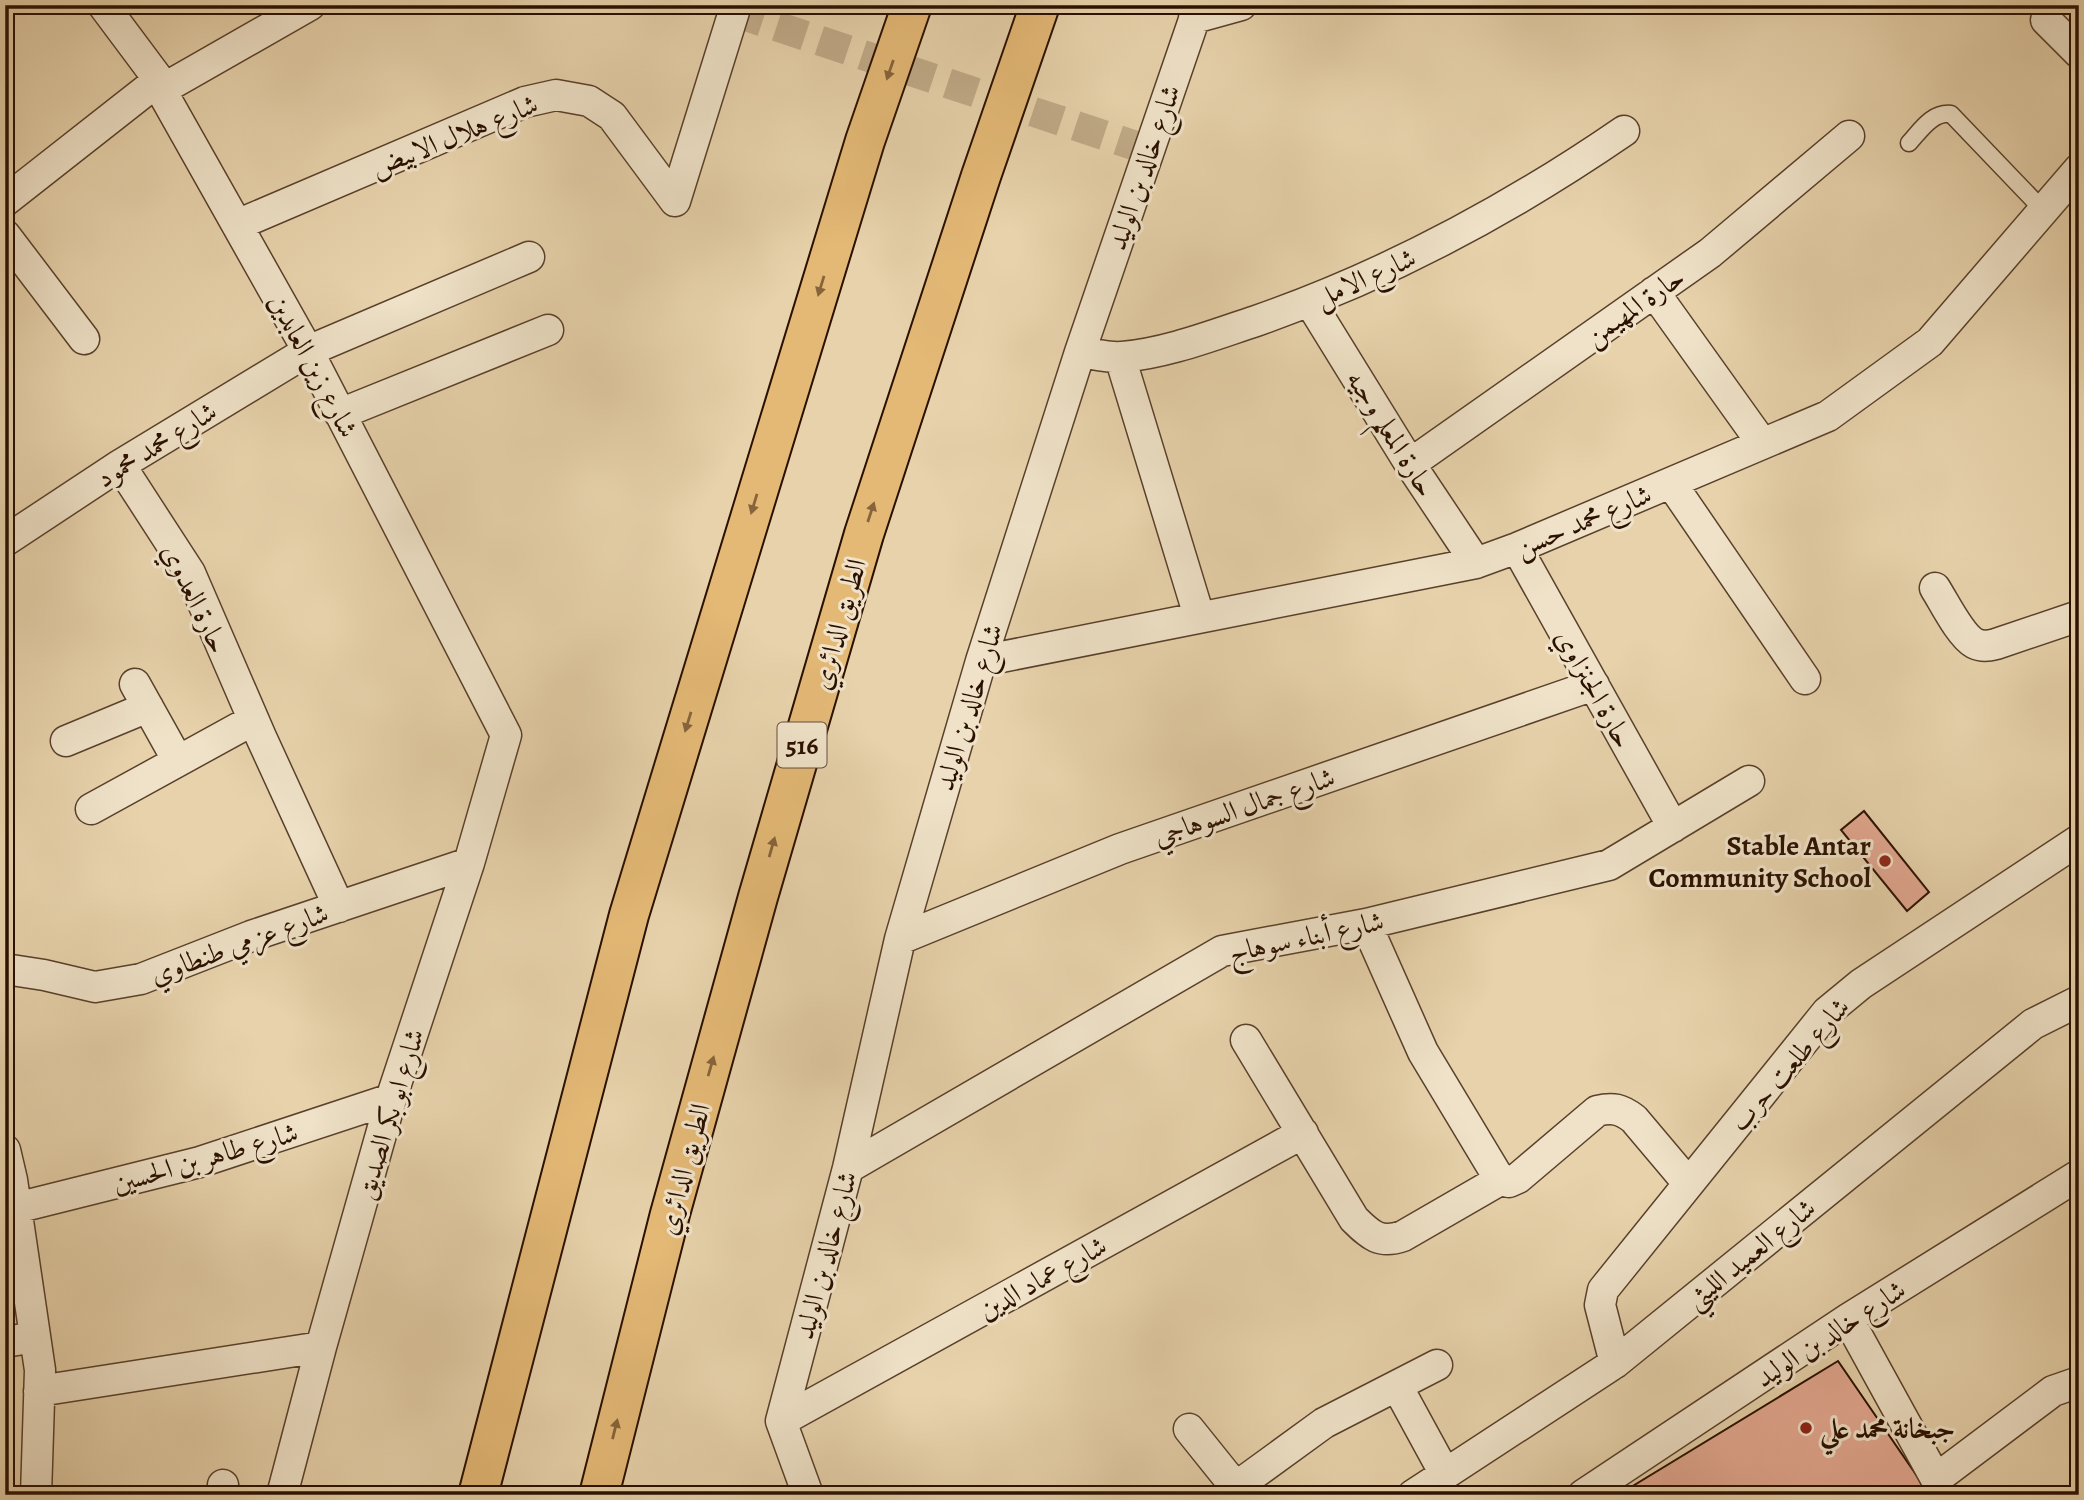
<svg xmlns="http://www.w3.org/2000/svg" width="2084" height="1500" viewBox="0 0 2084 1500" font-family="Alegreya,Amiri,serif">
<style>
.building{fill:#e3a891;stroke:#2a1000;stroke-width:2}
.lines{fill:none;stroke-linecap:round;stroke-linejoin:round}
.minor-tunnel{stroke:#c1ab89;stroke-width:30;stroke-dasharray:30 15;stroke-linecap:butt}
.service-casing{stroke:#59402b;stroke-width:19}
.minor-casing{stroke:#59402b;stroke-width:33}
.motorway-casing{stroke:#2a1000;stroke-width:42}
.service{stroke:#efe2c8;stroke-width:16}
.minor{stroke:#efe2c8;stroke-width:30}
.motorway{stroke:#e4b976;stroke-width:38}
.oneway{fill:#87643b}
.poi-dot{fill:#8f2418;stroke:#efe2c8;stroke-width:2.5}
.labels{text-anchor:middle;stroke-width:6;stroke-linejoin:round;paint-order:stroke}
.shield{fill:#efe2c8;stroke:#654f3c;stroke-width:2}
.shield-label{font-size:26px;font-weight:bold;fill:#2a1000}
.street-label{font-size:28px;fill:#2a1000;stroke:#efe2c8}
.poi-label{font-size:28px;font-weight:bold;fill:#2a1000;stroke:#efe2c8;text-anchor:end}
</style>
<rect width="100%" height="100%" fill="#e7d2ab"/>
<filter id="stains"><feTurbulence type="fractalNoise" baseFrequency=".00286" numOctaves="4"/><feColorMatrix values="0 0 0 0 .2 0 0 0 0 .09 0 0 0 0 .02 0 0 0 .5 -.17"/></filter>
<radialGradient id="worn" r=".72"><stop offset=".6" stop-color="#630" stop-opacity="0"/><stop offset="1" stop-color="#630" stop-opacity=".3"/></radialGradient>
<path class="building" d="M1864 811 1929 892 1907 911 1841 830Z
M1838 1361 1930 1495H1618Z"/>
<g class="lines">
<path class="minor-tunnel" d="M734 12 1148 150"/>
<g class="service-casing">
<path id="service" d="M1909 143C1921 130 1932 112 1951 114L2043 210"/>
</g>
<g class="minor-casing">
<path id="minor" d="M103 5 159 80 161 90 308 351 506 735 469 863 391 1099 321 1347 282 1495
M1194 18 1241 5
M2046 20 2079 53
M161 90 310 5
M5 201 159 80
M675 201 736 5
M237 225 525 102 556 95 589 101 612 116 675 201
M5 235 84 339
M1654 292 1762 443
M1310 302 1410 464 1476 563
M1080 352C1094 354 1109 358 1122 357 1168 353 1213 335 1256 321 1388 275 1509 210 1624 131
M1120 357 1199 616
M340 414 548 330
M1410 464 1710 253 1849 136
M120 465 190 573 261 737 339 907
M1671 483 1805 679
M5 541 120 465 308 351 529 257
M1517 548 1673 827
M1935 588C1944 602 1960 635 1974 643 1982 647 1988 646 1996 644L2079 616
M981 661 1476 563 1517 548 1828 416 1930 342 2079 169
M135 684 178 761
M66 741 148 707
M91 809 253 720
M1366 924 1423 1052 1500 1180 1509 1182 1518 1178 1597 1111C1613 1107 1621 1109 1634 1119L1688 1183
M900 939 1120 849 1594 685
M5 969 44 975 95 987 141 979 251 936 469 863
M1246 1040 1354 1219C1371 1236 1380 1244 1403 1236L1500 1180
M5 1150 12 1180 40 1370 36 1495
M848 1168 1222 951 1366 924 1609 865 1749 781
M16 1208 200 1162 391 1099
M1848 1319 1936 1479 2053 1391 2079 1382
M5 1342 35 1337
M1615 1363 1600 1305 1603 1290 1827 1012 1861 984 2079 840
M1397 1386 1445 1474
M39 1391 321 1347
M781 1421 848 1168 900 939 981 661 1080 352 1199 5
M781 1421 1303 1133
M781 1421 808 1495
M1189 1429 1242 1495
M223 1485 224 1495
M1236 1487 1324 1423 1437 1365
M1413 1495 1615 1363 2033 1024 2079 1001
M1583 1495 1848 1319 2079 1175"/>
</g>
<g class="motorway-casing">
<path id="motorway" d="M478 1495 629 915 865 141 912 5
M599 1495 670 1214 758 897 864 534 981 176 1040 5"/>
</g>
<use href="#service" class="service"/>
<use href="#minor" class="minor"/>
<use href="#motorway" class="motorway"/>
</g>
<defs><path id="oneway-solid" d="M-6-.8H1V-3.2L6.5 0L1 3.2V.8H-6Z" transform="scale(1.75)"/></defs>
<g class="oneway">
<use href="#oneway-solid" transform="translate(890 70) rotate(109)"/>
<use href="#oneway-solid" transform="translate(821 286) rotate(107)"/>
<use href="#oneway-solid" transform="translate(754 504) rotate(107)"/>
<use href="#oneway-solid" transform="translate(871 512) rotate(-72)"/>
<use href="#oneway-solid" transform="translate(688 722) rotate(107)"/>
<use href="#oneway-solid" transform="translate(772 847) rotate(-74)"/>
<use href="#oneway-solid" transform="translate(711 1066) rotate(-74)"/>
<use href="#oneway-solid" transform="translate(615 1429) rotate(-76)"/>
</g>
<g class="poi-dot">
<circle cx="1885" cy="861" r="7"/>
<circle cx="1806" cy="1428" r="7"/>
</g>
<g class="labels">
<rect class="shield" x="777.5" y="722.5" width="49" height="45" rx="5"/>
<g class="shield-label">
<text x="802" y="754">516</text>
</g>
<g class="street-label">
<text transform="translate(454 135) rotate(-22)" y="10">شارع هلال الابيض</text>
<text transform="translate(1143 167) rotate(-71)" y="10">شارع خالد بن الوليد</text>
<text transform="translate(1365 277) rotate(-24)" y="10">شارع الامل</text>
<text transform="translate(1634 306) rotate(-35)" y="10">حارة المهيمن</text>
<text transform="translate(314 365) rotate(62)" y="10">شارع زين العابدين</text>
<text transform="translate(1392 433) rotate(58)" y="10">حارة المعلم وجيه</text>
<text transform="translate(156 444) rotate(-32)" y="10">شارع محمد محمود</text>
<text transform="translate(1583 520) rotate(-23)" y="10">شارع محمد حسن</text>
<text transform="translate(196 598) rotate(64)" y="10">حارة العدوي</text>
<text transform="translate(838 624) rotate(-74)" y="10">الطريق الدائري</text>
<text transform="translate(1595 688) rotate(61)" y="10">حارة الجنزاوي</text>
<text transform="translate(968 707) rotate(-73)" y="10">شارع خالد بن الوليد</text>
<text transform="translate(1244 806) rotate(-19)" y="10">شارع جمال السوهاجي</text>
<text transform="translate(1306 936) rotate(-12)" y="10">شارع أبناء سوهاج</text>
<text transform="translate(239 943) rotate(-20)" y="10">شارع عزمي طنطاوي</text>
<text transform="translate(1789 1064) rotate(-49)" y="10">شارع طلعت حرب</text>
<text transform="translate(389 1114) rotate(-73)" y="10">شارع ابو بكر الصديق</text>
<text transform="translate(205 1157) rotate(-16)" y="10">شارع طاهر بن الحسين</text>
<text transform="translate(683 1169) rotate(-75)" y="10">الطريق الدائري</text>
<text transform="translate(1750 1253) rotate(-39)" y="10">شارع العميد الليثي</text>
<text transform="translate(825 1255) rotate(-75)" y="10">شارع خالد بن الوليد</text>
<text transform="translate(1042 1277) rotate(-29)" y="10">شارع عماد الدين</text>
<text transform="translate(1830 1333) rotate(-33)" y="10">شارع خالد بن الوليد</text>
</g>
<g class="poi-label">
<text x="1871" y="855">Stable Antar<tspan x="1871" dy="32">Community School</tspan></text>
<text x="1820" y="1438" text-anchor="start">جبخانة محمد علي</text>
</g>
</g>
<rect width="2084" height="1500" fill="none" stroke="#e7d2ab" stroke-width="28"/>
<rect x="7" y="7" width="2070" height="1486" fill="none" stroke="#2a1000" stroke-width="3.5"/>
<rect x="14" y="14" width="2056" height="1472" fill="none" stroke="#2a1000" stroke-width="2"/>
<rect width="100%" height="100%" filter="url(#stains)"/>
<rect width="100%" height="100%" fill="url(#worn)"/>
</svg>
